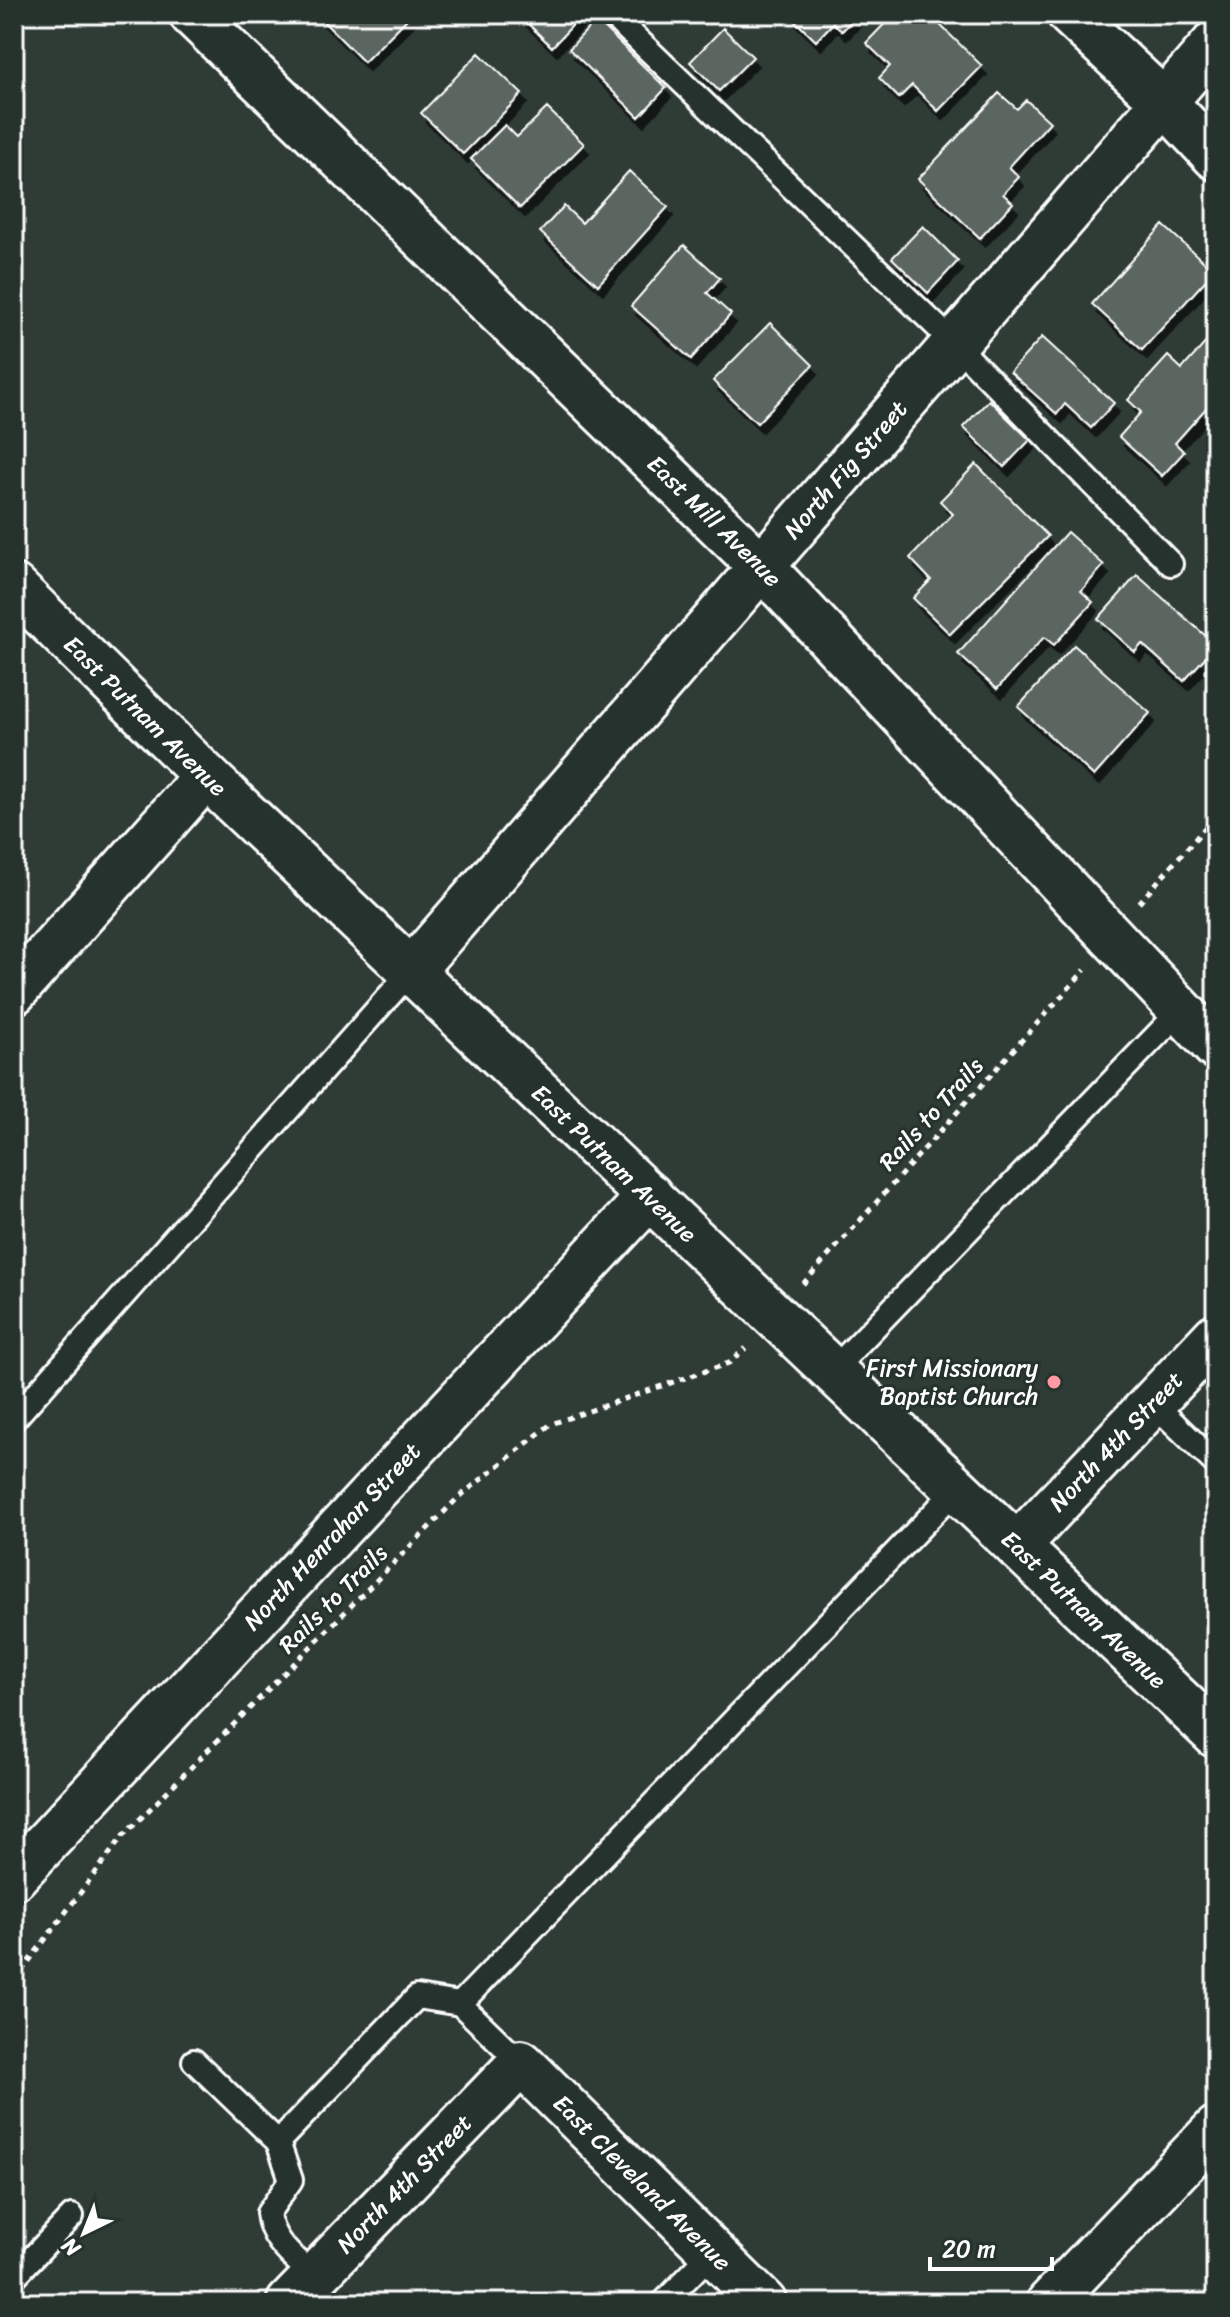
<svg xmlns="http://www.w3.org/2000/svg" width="1230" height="2317" viewBox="0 0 1230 2317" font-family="Sriracha,sans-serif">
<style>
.building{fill:#5b6661;stroke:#fff;stroke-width:2;filter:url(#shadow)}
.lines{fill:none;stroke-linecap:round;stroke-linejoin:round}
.service-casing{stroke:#fff;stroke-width:28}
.minor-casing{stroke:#fff;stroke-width:50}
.tertiary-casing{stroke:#fff;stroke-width:50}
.path{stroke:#fff;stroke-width:5;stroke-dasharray:6 6;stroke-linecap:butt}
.service{stroke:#26332d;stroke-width:22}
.minor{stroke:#26332d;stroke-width:44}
.tertiary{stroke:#26332d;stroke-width:44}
.poi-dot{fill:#ff9aa2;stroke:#26332d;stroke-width:3}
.labels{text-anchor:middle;stroke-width:6;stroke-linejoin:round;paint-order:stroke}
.street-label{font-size:24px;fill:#fff;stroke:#26332d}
.poi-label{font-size:24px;fill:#fff;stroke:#26332d;text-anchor:end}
</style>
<defs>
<filter id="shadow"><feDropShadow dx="5" dy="9" stdDeviation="0" flood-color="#0009"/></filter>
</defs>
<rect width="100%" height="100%" fill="#2f3b35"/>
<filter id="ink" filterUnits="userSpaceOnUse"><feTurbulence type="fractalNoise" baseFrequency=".0125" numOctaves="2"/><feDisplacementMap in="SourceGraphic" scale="16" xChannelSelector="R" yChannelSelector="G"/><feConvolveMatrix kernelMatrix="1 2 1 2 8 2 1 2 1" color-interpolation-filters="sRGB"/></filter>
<g filter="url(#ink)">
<path class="building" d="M316 14H412L364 62Z
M518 14H583L552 47Z
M788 14H858L842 31 833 23 816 41Z
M894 14H929L982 66 938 111 912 85 899 98 879 78 890 66 866 43Z
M596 20 666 88 639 117 569 49Z
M723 28 753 57 719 91 690 62Z
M479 53 522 94 463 154 421 113Z
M999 93 1017 109 1026 100 1050 122 1009 167 1019 177 1003 194 1013 203 980 238 918 179Z
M547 108 584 144 520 208 471 159 505 125 517 137Z
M629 171 668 207 598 285 540 232 564 206 582 223Z
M1163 225 1214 271 1142 350 1092 304Z
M923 226 958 261 928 293 892 258Z
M684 245 720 278 707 293 731 314 691 359 631 306Z
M770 323 813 365 757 423 713 381Z
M1216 331V397L1175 443 1184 452 1162 476 1119 437 1141 412 1128 400 1168 356 1182 369Z
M1042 337 1114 403 1091 428 1065 404 1057 414 1010 372Z
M989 400 1030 440 1004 467 963 427Z
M976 464 1048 536 950 634 913 598 931 580 910 558 953 514 940 501Z
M1067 532 1104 565 1081 591 1093 602 1054 645 1044 637 997 689 958 654Z
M1137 575 1216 645 1184 681 1142 644 1135 652 1098 619Z
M1074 645 1150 713 1094 776 1018 707Z"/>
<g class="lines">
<g class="service-casing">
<path id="service" d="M611 14 954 343 1171 564
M833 1370 1181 1010
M1153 1403 1216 1464
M14 1419 412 970
M460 2004 957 1489
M194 2061 278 2142
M14 2277 72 2216
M314 2277C294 2257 271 2242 268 2213L291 2180 278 2142 417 1997 460 2004 521 2063
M663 2303 713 2252"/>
</g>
<g class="minor-casing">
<g id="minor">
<path id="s1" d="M192 14 761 566 1216 1047"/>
<path d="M1070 14 1164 102 1216 157"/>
<path id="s2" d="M412 970 1216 42"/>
<path d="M14 992 206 776"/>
<path id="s3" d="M1017 1546 1216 1336"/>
<path id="s4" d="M14 1877 650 1196"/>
<path id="s5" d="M289 2303 521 2063 764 2303"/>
<path d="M1049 2303 1216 2129"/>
</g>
</g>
<g class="tertiary-casing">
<g id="tertiary">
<path id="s6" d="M14 587 206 776 1216 1735"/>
</g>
</g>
<path class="path" d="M1139 903 1216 815
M803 1284 1085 970
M14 1981 123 1836 459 1497 551 1424 729 1363 746 1348"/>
<use href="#service" class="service"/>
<use href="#minor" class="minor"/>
<use href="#tertiary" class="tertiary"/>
</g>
</g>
<circle class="poi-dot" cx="1054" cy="1382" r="8"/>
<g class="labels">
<g class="street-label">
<text dy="8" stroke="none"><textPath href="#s2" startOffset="662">North Fig Street</textPath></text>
<text dy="8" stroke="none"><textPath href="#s1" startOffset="728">East Mill Avenue</textPath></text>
<text dy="8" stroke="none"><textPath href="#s6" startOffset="184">East Putnam Avenue</textPath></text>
<text transform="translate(931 1114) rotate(-48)" y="8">Rails to Trails</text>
<text dy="8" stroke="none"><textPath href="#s6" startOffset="832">East Putnam Avenue</textPath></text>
<text dy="8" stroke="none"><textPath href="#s3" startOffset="144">North 4th Street</textPath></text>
<text dy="8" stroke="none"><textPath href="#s4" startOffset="466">North Henrahan Street</textPath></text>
<text transform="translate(333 1599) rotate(-45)" y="8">Rails to Trails</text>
<text dy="8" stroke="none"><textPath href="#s6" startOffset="1480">East Putnam Avenue</textPath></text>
<text dy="8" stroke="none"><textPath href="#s5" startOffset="166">North 4th Street</textPath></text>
<text dy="8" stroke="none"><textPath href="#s5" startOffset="504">East Cleveland Avenue</textPath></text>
</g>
<g class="poi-label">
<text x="1038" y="1376">First Missionary<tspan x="1038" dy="28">Baptist Church</tspan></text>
</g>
</g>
<rect width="1230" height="2317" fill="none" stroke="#26332d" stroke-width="48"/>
<rect x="24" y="24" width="1182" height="2269" fill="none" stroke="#fff" stroke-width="3" filter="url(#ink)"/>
<g transform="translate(84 2233) rotate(223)" stroke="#26332d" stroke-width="6" paint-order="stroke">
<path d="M0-6L14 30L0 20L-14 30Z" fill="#ffffff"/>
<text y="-12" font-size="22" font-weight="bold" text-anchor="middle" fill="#ffffff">N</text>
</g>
<path d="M930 2257v12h122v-12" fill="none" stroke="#ffffff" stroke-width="4"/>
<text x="942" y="2257" font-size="24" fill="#ffffff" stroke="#26332d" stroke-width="6" paint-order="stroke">20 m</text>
</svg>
